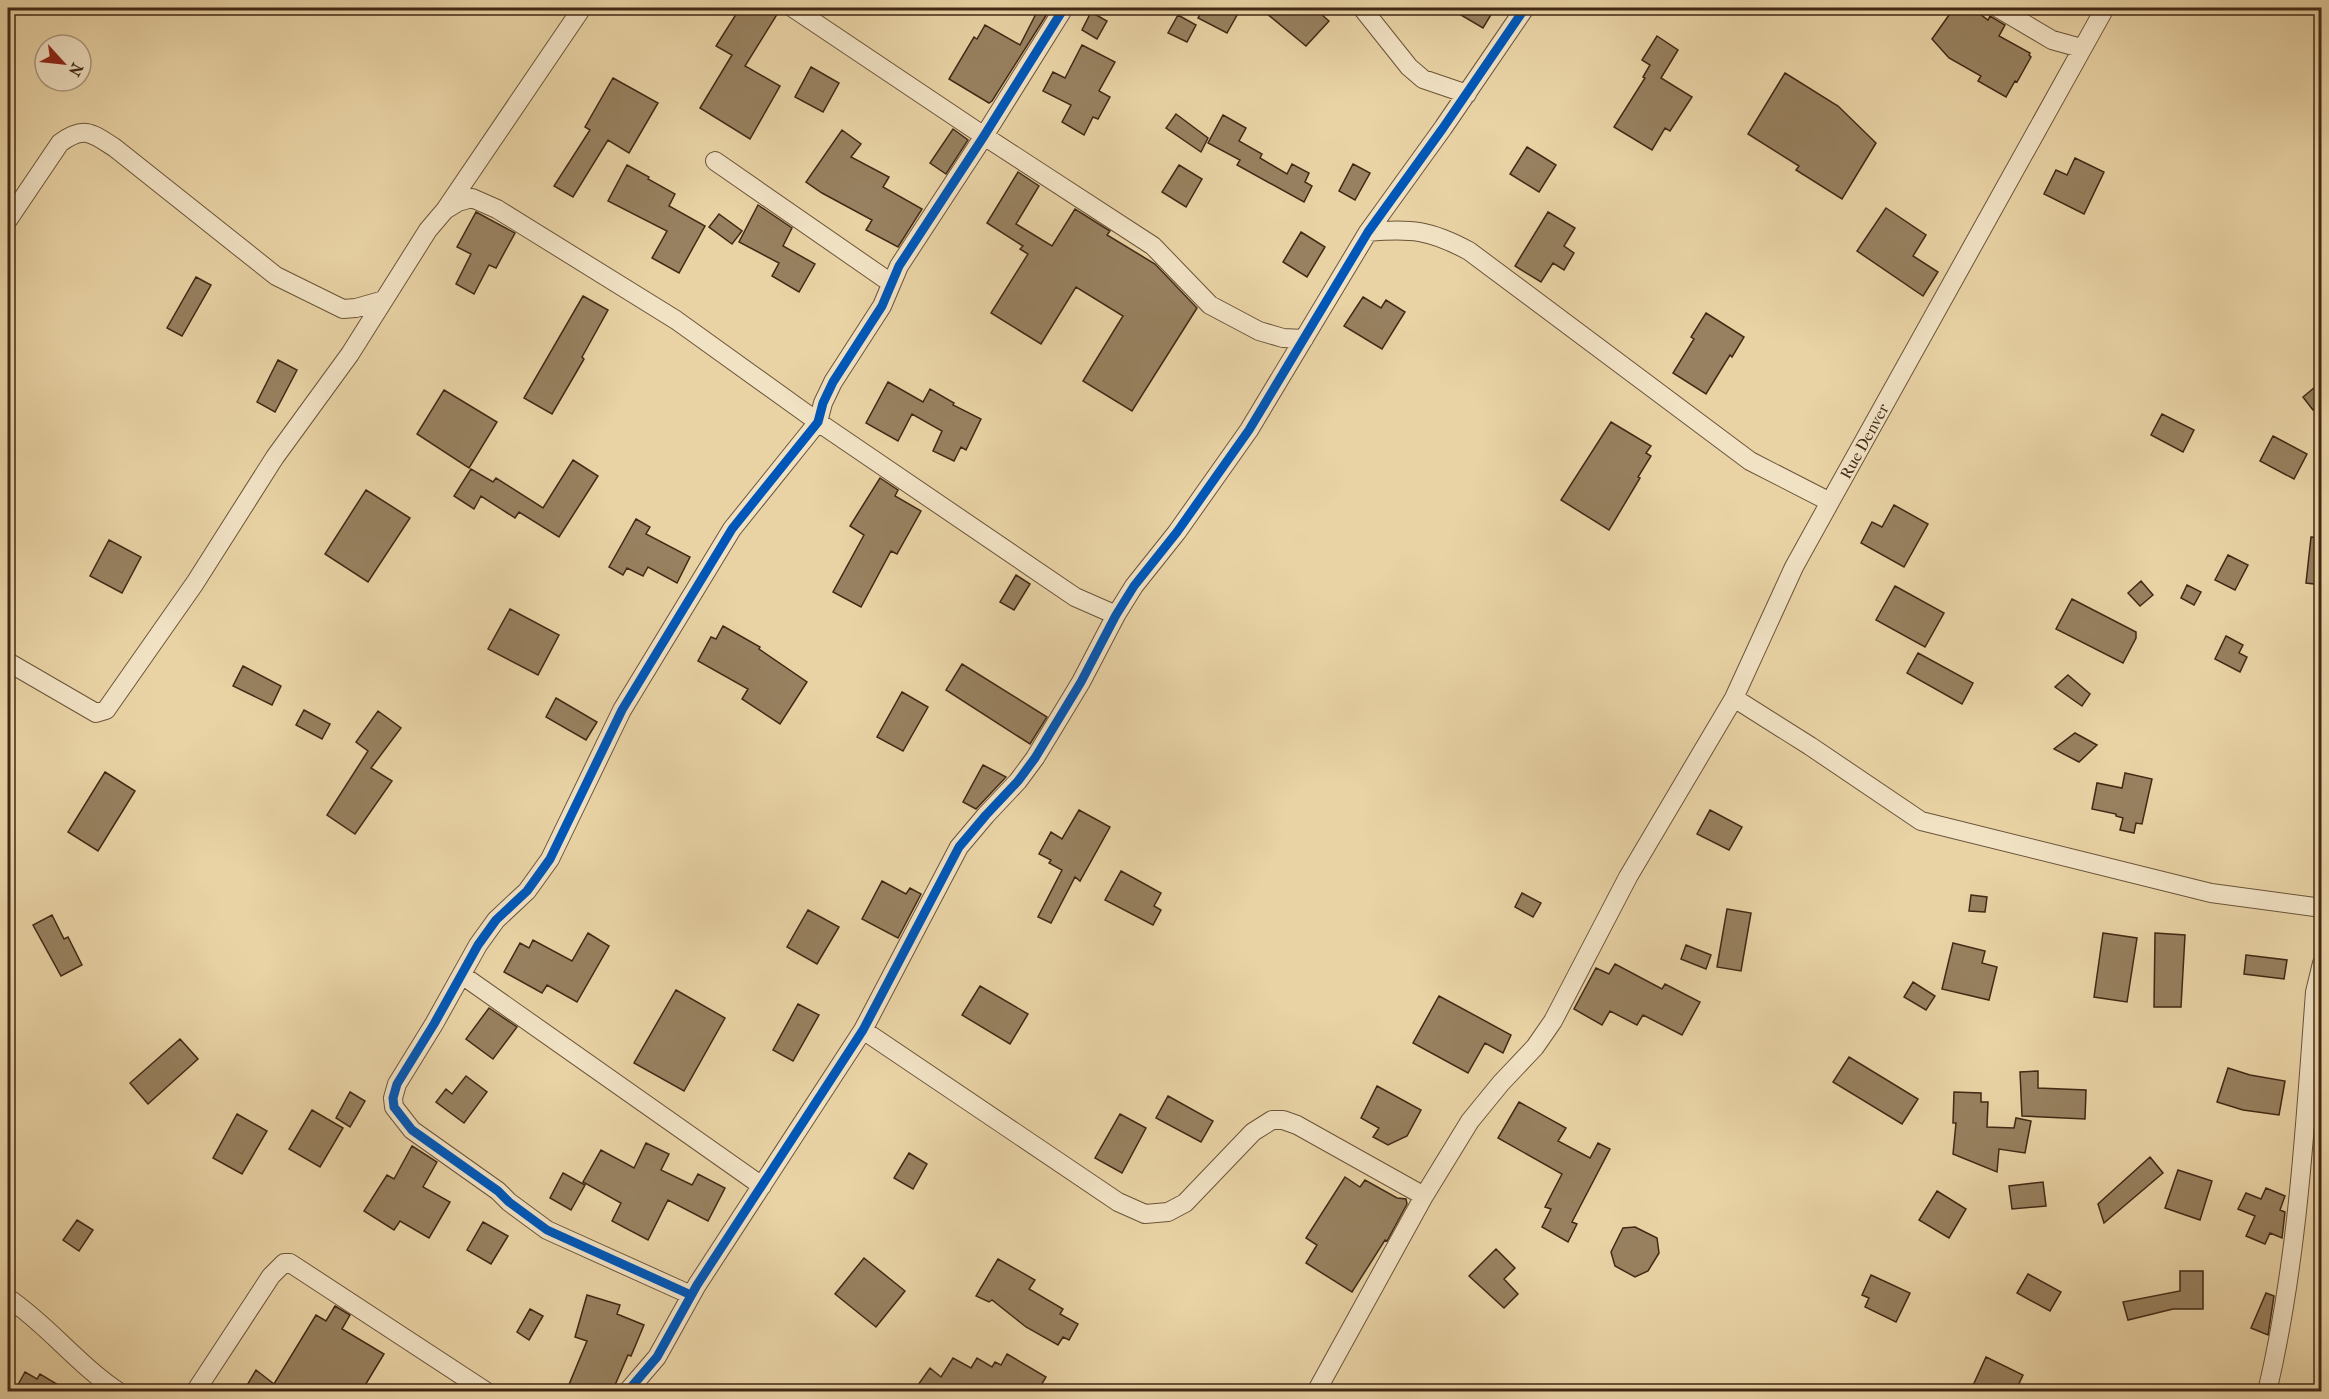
<svg xmlns="http://www.w3.org/2000/svg" width="2329" height="1399" viewBox="0 0 2329 1399" font-family="'IM FELL French Canon',serif">
<style>
.building{fill:#988160;stroke:#412915;stroke-width:1.5}
.lines{fill:none;stroke-linecap:round;stroke-linejoin:round}
.street-casing{stroke:#6b5439;stroke-width:20}
.street{stroke:#f1e2c4;stroke-width:18}
.cycleway-casing{stroke:#f1e2c4;stroke-width:13}
.cycleway{stroke:#0057b8;stroke-width:9}
.labels{text-anchor:middle;stroke-width:4.5;stroke-linejoin:round;paint-order:stroke}
.street-label{font-size:16px;fill:#412915;stroke:#f1e2c4}
</style>
<rect width="100%" height="100%" fill="#e9d3a5"/>
<filter id="stains"><feTurbulence type="fractalNoise" baseFrequency=".00333" numOctaves="4"/><feColorMatrix values="0 0 0 0 .2 0 0 0 0 .09 0 0 0 0 .02 0 0 0 .5 -.17"/></filter>
<radialGradient id="worn" r=".72"><stop offset=".6" stop-color="#630" stop-opacity="0"/><stop offset="1" stop-color="#630" stop-opacity=".3"/></radialGradient>
<path class="building" d="M740 8H781L745 66 780 86 750 139 700 108 732 55 716 46Z
M1204 8H1241L1227 33 1198 18Z
M1260 8H1314L1329 21 1306 46Z
M1449 8H1495L1483 28Z
M1954 8H1972L1988 20 1990 16 2005 25 1999 36 2030 53 2029 55 2031 57 2017 82 2015 81 2006 97 1978 81 1981 76 1949 58 1932 39Z
M1038 10 1047 14 992 101 989 103 949 79 974 37 977 39 985 25 1020 45Z
M1091 12 1107 21 1097 39 1082 30Z
M1178 15 1196 25 1187 42 1168 33Z
M1657 36 1678 50 1661 78 1692 97 1670 131 1665 128 1652 150 1614 127 1645 78 1643 77 1650 65 1642 60Z
M1082 45 1115 62 1099 91 1110 97 1098 119 1093 117 1084 135 1062 122 1071 105 1043 91 1053 72 1065 78Z
M811 67 839 83 823 112 795 97Z
M1785 73 1838 106 1876 143 1842 199 1796 170 1799 166 1748 134Z
M613 78 658 103 629 153 608 140 573 197 554 186 590 130 585 127Z
M1176 114 1208 138 1201 152 1166 128Z
M1223 115 1246 128 1239 141 1262 154 1260 158 1287 174 1292 164 1309 173 1305 182 1312 186 1304 202 1237 165 1240 160 1208 143Z
M953 129 968 140 946 174 930 163Z
M842 130 861 144 851 157 889 177 883 187 922 209 898 247 866 230 872 220 822 193 806 182Z
M1527 147 1556 165 1539 192 1510 174Z
M2075 158 2104 172 2084 214 2044 194 2056 170 2067 175Z
M1353 164 1370 173 1355 200 1339 191Z
M627 165 649 177 648 179 675 194 669 206 705 226 679 273 652 258 667 231 608 201Z
M1179 165 1202 179 1186 207 1162 192Z
M1018 172 1039 186 1016 224 1052 246 1075 209 1110 231 1107 235 1155 264 1197 308 1132 411 1083 381 1123 316 1076 287 1041 344 991 313 1028 254 1020 249 1023 246 987 223Z
M758 205 792 228 783 246 815 264 799 292 772 276 779 263 739 242Z
M1886 208 1926 235 1913 256 1938 272 1923 296 1857 251Z
M476 212 515 233 496 268 489 265 474 294 456 284 471 254 457 247Z
M1548 212 1575 228 1564 246 1574 253 1564 270 1553 263 1541 282 1515 266Z
M719 214 742 231 732 244 709 227Z
M1301 232 1325 247 1307 277 1283 262Z
M196 277 211 285 182 336 167 328Z
M583 296 608 310 582 357 584 359 552 414 524 398Z
M1363 297 1381 308 1386 300 1405 312 1382 349 1344 326Z
M1706 313 1744 337 1732 357 1730 355 1706 394 1673 373 1694 339 1691 337Z
M278 360 297 370 275 412 257 402Z
M888 382 923 402 930 389 954 403 953 405 981 419 966 450 961 447 954 461 933 451 942 431 912 414 898 441 866 423Z
M2315 387 2322 395V404L2313 410 2303 397Z
M444 390 497 422 469 468 417 434Z
M2162 414 2194 430 2183 452 2151 435Z
M1611 422 1651 446 1646 453 1651 456 1638 477 1640 478 1609 530 1561 500Z
M2273 436 2307 454 2294 479 2260 461Z
M573 460 598 476 559 537 519 512 515 518 481 496 474 509 454 496 471 469 493 482 496 478 543 508Z
M880 478 898 490 895 496 921 511 897 554 891 551 861 607 833 592 864 535 850 526Z
M366 490 410 518 368 582 325 554Z
M1894 505 1928 524 1904 567 1861 543 1872 522 1882 527Z
M636 519 650 527 646 534 690 557 677 583 648 567 643 576 627 568 623 575 609 567Z
M2311 537 2322 538V585L2306 583Z
M109 540 141 557 122 593 90 576Z
M2228 555 2248 565 2235 590 2215 580Z
M1016 575 1030 584 1014 610 1000 602Z
M2141 581 2153 595 2140 606 2128 593Z
M2187 585 2201 592 2194 605 2181 598Z
M1895 586 1944 613 1925 647 1876 620Z
M2072 599 2136 632V638L2123 663 2056 629Z
M510 609 559 635 538 675 488 649Z
M723 626 760 647 759 649 807 682 780 724 742 699 748 689 698 661 711 637 716 639Z
M2226 636 2243 645 2239 653 2247 657 2240 672 2215 659Z
M1918 653 1973 683 1962 704 1907 673Z
M962 664 1047 717 1030 744 946 690Z
M243 666 281 686 272 705 233 686Z
M2068 675 2090 694 2082 706 2055 687Z
M902 692 928 707 903 751 877 737Z
M556 698 597 722 586 740 546 717Z
M304 710 330 724 322 739 296 725Z
M378 711 401 728 371 768 392 781 355 834 327 815 368 751 356 742Z
M2075 733 2097 745 2079 762 2054 749Z
M983 765 1006 777 976 809 963 802Z
M105 772 135 791 98 851 68 832Z
M2125 773 2152 779 2142 824 2136 823 2134 833 2120 830 2123 818 2116 816V814L2092 809 2097 783 2122 788Z
M1079 810 1110 827 1080 881 1075 877 1051 923 1038 917 1062 870 1049 863 1051 860 1039 854 1051 832 1062 839Z
M1710 810 1742 827 1729 850 1697 834Z
M1121 871 1161 893 1154 906 1161 910 1153 925 1105 900Z
M882 881 906 894 910 888 921 894 898 938 862 919Z
M1522 893 1541 903 1533 917 1515 907Z
M1971 895 1987 897 1985 912 1969 911Z
M1727 909 1751 913 1741 971 1717 967Z
M808 910 839 927 817 964 787 947Z
M52 915 64 939 68 937 82 965 61 976 33 925Z
M588 933 609 946 577 1002 547 985 542 993 504 972 520 943 529 948 533 940 572 961Z
M2103 933 2137 938 2127 1002 2094 997Z
M2155 933 2185 935 2181 1007H2154Z
M1953 943 1985 951 1982 963 1997 967 1989 1000 1942 989Z
M1686 945 1711 955 1706 969 1681 959Z
M2246 955 2287 960 2284 979 2244 974Z
M1615 964 1662 989 1665 984 1700 1002 1682 1035 1643 1015 1637 1025 1610 1011 1602 1025 1574 1009 1596 968 1609 974Z
M1913 982 1935 996 1926 1010 1904 997Z
M980 986 1028 1014 1010 1044 962 1015Z
M676 990 725 1018 684 1091 634 1063Z
M1439 996 1511 1035 1503 1053 1485 1043 1468 1073 1413 1043Z
M798 1004 819 1015 793 1061 773 1050Z
M489 1008 517 1027 493 1059 466 1039Z
M180 1039 198 1059 148 1104 130 1083Z
M1849 1057 1918 1099 1902 1124 1833 1082Z
M2228 1068 2250 1075 2285 1081 2279 1115 2243 1110 2217 1102Z
M2038 1071V1088L2086 1090 2085 1119 2022 1116 2020 1072Z
M466 1076 487 1092 464 1123 436 1102 446 1089 452 1094Z
M1377 1086 1421 1110 1407 1136 1388 1145 1373 1137 1379 1128 1361 1118Z
M350 1092 365 1101 350 1127 336 1118Z
M1954 1092 1981 1093V1102H1988L1987 1127 2014 1128 2016 1118 2031 1121 2025 1153 1999 1149 1997 1172 1953 1154 1956 1123H1953Z
M1168 1096 1213 1121 1201 1142 1156 1118Z
M1519 1102 1566 1128 1558 1141 1590 1158 1598 1143 1610 1149 1572 1222 1577 1224 1568 1242 1542 1227 1551 1209 1545 1207 1562 1174 1498 1138Z
M312 1110 343 1128 320 1167 289 1149Z
M237 1114 267 1131 242 1174 213 1158Z
M1120 1114 1146 1128 1122 1173 1095 1158Z
M646 1143 669 1154 661 1170 692 1185 698 1174 725 1188 708 1221 668 1200 648 1240 612 1221 621 1203 583 1182 601 1150 634 1168Z
M412 1146 437 1162 423 1187 450 1202 429 1238 400 1221 394 1230 364 1211 387 1175 394 1179Z
M909 1153 927 1164 913 1189 894 1178Z
M2150 1157 2163 1173 2104 1223 2098 1204Z
M2178 1170 2212 1181 2200 1220 2165 1208Z
M563 1173 585 1185 571 1210 550 1198Z
M1345 1177 1360 1187 1365 1180 1397 1198 1406 1199 1407 1204 1387 1241 1385 1240 1352 1292 1306 1263 1317 1245 1306 1238Z
M2043 1182 2046 1206 2012 1209 2009 1186Z
M2266 1188 2285 1196 2280 1210 2285 1212 2282 1238 2270 1233 2265 1244 2246 1236 2255 1216 2238 1209 2246 1193 2261 1199Z
M1937 1191 1966 1209 1949 1238 1919 1220Z
M77 1220 93 1230 79 1251 63 1240Z
M483 1222 508 1236 491 1264 467 1250Z
M1635 1227 1657 1238 1659 1253 1648 1271 1635 1277 1615 1266 1611 1252 1623 1228Z
M1496 1249 1515 1268 1504 1279 1518 1294 1504 1308 1469 1276Z
M864 1258 905 1291 876 1327 835 1294Z
M998 1259 1035 1280 1029 1289 1063 1309 1060 1314 1078 1324 1069 1340 1063 1337 1058 1345 1026 1327 992 1300 989 1302 976 1296Z
M2180 1271H2203V1309H2173L2128 1320 2123 1302 2180 1291Z
M2028 1274 2061 1292 2050 1311 2017 1293Z
M1871 1275 1910 1293 1896 1322 1865 1307 1869 1298 1862 1295Z
M2266 1293 2274 1296 2268 1335 2251 1328Z
M587 1295 620 1305 617 1314 644 1325 631 1356 628 1355 612 1392H578L568 1387 587 1341 575 1337Z
M335 1306 350 1315 342 1329 384 1354 361 1392H243L256 1370 274 1384 316 1315 326 1321Z
M530 1309 543 1316 529 1340 517 1332Z
M1007 1354 1046 1377 1037 1392H913L930 1368 941 1377 953 1358 971 1368 977 1358 992 1367 995 1362 1001 1365Z
M1986 1357 2023 1375 2015 1392H1970Z
M25 1372 37 1379 40 1374 70 1392H14Z"/>
<g class="lines">
<g class="street-casing">
<path id="street" d="M793 8 984 136 1153 246 1210 305 1259 331 1283 338 1304 339
M1362 8 1409 67 1423 79 1467 94
M1998 8 2052 40 2081 48
M715 161 891 283
M445 210 582 8
M8 220 60 143C84 125 92 133 115 148L276 276 343 309 356 308 384 300
M1368 232C1411 228 1430 230 1469 251L1750 461 1830 502
M8 662 96 713 106 710 195 583 275 457 350 354 428 230 445 210 458 202 472 198 497 209 676 320 818 422 1075 597 1116 615
M1734 698 1810 746 1921 821 2211 893 2322 908
M462 975 762 1186
M863 1030 1118 1202 1145 1214 1168 1212 1185 1203 1253 1132 1272 1120H1283L1297 1125 1424 1196
M691 1295 547 1230 509 1202 498 1191 412 1130 394 1107 393 1098 397 1084 434 1024 478 945 496 920 527 891 550 859 622 710 732 529 818 422 823 403 833 382 882 306 899 266 984 136 1064 8
M8 1298C48 1325 78 1365 119 1392
M195 1392 271 1276 284 1263H290L487 1392
M627 1392 657 1357 697 1285 863 1030 959 847 986 815 1018 781 1035 758 1081 682 1116 615 1134 586 1177 532 1249 430 1368 232 1443 128 1525 8
M1316 1392 1424 1196 1470 1121 1501 1083 1535 1047 1553 1021 1628 877 1734 698 1794 567 1830 502 2105 8
M2267 1392C2298 1261 2305 1126 2315 992L2322 963"/>
</g>
<use href="#street" class="street"/>
<g class="cycleway-casing">
<path id="cycleway" d="M691 1295 547 1230 509 1202 498 1191 412 1130 394 1107 393 1098 397 1084 434 1024 478 945 496 920 527 891 550 859 622 710 732 529 818 422 823 403 833 382 882 306 899 266 984 136 1064 8
M627 1392 657 1357 697 1285 863 1030 959 847 986 815 1018 781 1035 758 1081 682 1116 615 1134 586 1177 532 1249 430 1368 232 1443 128 1525 8"/>
</g>
<use href="#cycleway" class="cycleway"/>
</g>
<g class="labels">
<g class="street-label">
<text transform="translate(1864 441) rotate(-61)" y="6">Rue Denver</text>
</g>
</g>
<rect width="2329" height="1399" fill="none" stroke="#e9d3a5" stroke-width="30"/>
<rect x="9" y="9" width="2311" height="1381" fill="none" stroke="#412915" stroke-width="3"/>
<rect x="15" y="15" width="2299" height="1369" fill="none" stroke="#412915" stroke-width="1.5"/>
<g transform="translate(63 63) rotate(117)"><circle r="28" fill="#f1e2c4" stroke="#ab987e" stroke-width="1.5"/>
<path d="M0-4.5L10 22L0 15L-10 22Z" fill="#8f2418"/>
<text y="-9" font-size="16" font-weight="bold" text-anchor="middle" fill="#412915">N</text>
</g>
<rect width="100%" height="100%" filter="url(#stains)"/>
<rect width="100%" height="100%" fill="url(#worn)"/>
</svg>
